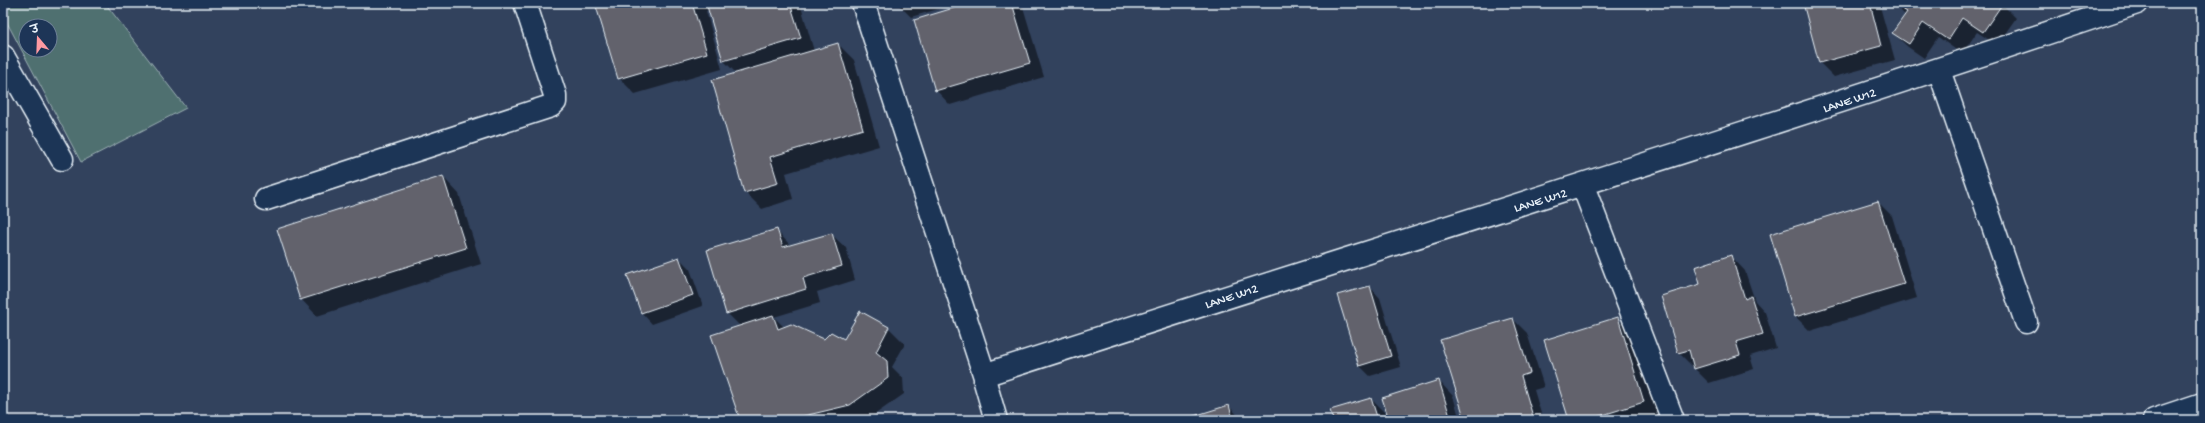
<svg xmlns="http://www.w3.org/2000/svg" width="2205" height="423" viewBox="0 0 2205 423" font-family="'Gochi Hand','Playpen Sans Deva',sans-serif">
<style>
.green{fill:#4f7070;stroke:#9cb0b4;fill-rule:evenodd}
.shadow{fill:#0007}
.building{fill:#62626c;stroke:#e8f1f8}
.lines{fill:none;stroke-linecap:round;stroke-linejoin:round}
.minor-casing{stroke:#e8f1f8;stroke-width:25}
.minor{stroke:#1d3557;stroke-width:22}
.labels{text-anchor:middle;stroke-width:3;stroke-linejoin:round;paint-order:stroke}
.street-label{font-size:13px;fill:#e8f1f8;stroke:#1d3557}
</style>
<rect width="100%" height="100%" fill="#32425d"/>
<filter id="ink" filterUnits="userSpaceOnUse"><feTurbulence type="fractalNoise" baseFrequency=".025" numOctaves="2"/><feDisplacementMap in="SourceGraphic" scale="8" xChannelSelector="R" yChannelSelector="G"/><feConvolveMatrix kernelMatrix="1 2 1 2 8 2 1 2 1" color-interpolation-filters="sRGB"/></filter>
<g filter="url(#ink)">
<path class="green" d="M3 3H105L186 108 81 162 3 15ZM26 26H50V50H26Z"/>
<path class="shadow" d="M596 3H800L814 51 838 44 854 60 879 146 786 173 793 199 762 209 745 192 737 74 724 61 709 10 706 11 722 69 635 94 619 78Z
M897 3H959L911 17Z
M974 3H1019L1023 7 1044 77 950 105 936 90Z
M1804 3H1879L1895 60 1834 77 1820 63Z
M1893 3H2001L2016 18 1997 45 1977 32 1962 54 1938 37 1924 58 1908 47 1893 33 1905 15Z
M443 177 459 194 481 264 317 316 301 299Z
M1878 202 1892 216 1917 298 1810 331 1796 317Z
M776 230 791 246 831 234 846 248 855 280 817 292 820 303 774 317 784 327 824 340H845L889 328 905 344 892 367 903 378 904 394 867 420H741L740 326 727 313Z
M1731 256 1745 271 1755 301 1765 312 1776 348 1750 356 1754 369 1709 383 1679 353 1702 284Z
M679 258 690 269 703 306 652 324 642 313 628 276Z
M1370 287 1380 298 1401 367 1370 376 1359 365Z
M1513 319 1527 333 1544 387 1534 390 1543 420H1466Z
M1618 319 1632 333 1658 417 1647 420H1570Z
M1439 381 1453 396 1460 420H1390Z
M1371 399 1385 413 1388 420H1334Z
M1229 406 1242 420H1184Z"/>
<path class="building" d="M595 3H692L707 53 618 79Z
M717 3H790L801 38 723 61 707 6Z
M970 3H1012L1030 63 935 91 914 20Z
M1803 3H1870L1881 46 1819 63Z
M1893 3H2003L1983 32 1962 18 1948 40 1923 23 1909 44 1892 33 1907 12Z
M838 43 863 129 770 157 778 183 744 193 712 80Z
M443 176 466 248 300 300 277 229Z
M1878 201 1904 284 1795 317 1770 234Z
M777 229 783 247 832 233 842 266 803 278 806 289 726 314 707 250Z
M1731 255 1745 299 1751 296 1763 334 1736 342 1740 355 1694 369 1689 350 1678 353 1661 296 1700 284 1695 267Z
M679 257 693 295 641 313 627 275Z
M1370 286 1391 356 1359 366 1337 295Z
M860 311 889 327 876 352 887 361 888 378 850 405 804 416 805 420H740L711 335 773 315 778 329 791 324 824 339 831 332 844 339Z
M1618 317 1644 402 1587 420H1569L1544 340Z
M1513 318 1530 373 1521 376 1534 420H1465L1440 340Z
M1439 380 1451 420H1389L1382 398Z
M1371 398 1378 420H1333L1330 410Z
M1229 405 1233 420H1181Z"/>
<g class="lines">
<g class="minor-casing">
<path id="minor" d="M863 3 985 377
M3 56 62 159
M1939 70 2026 322
M1583 186 1673 420
M266 199 551 106 555 102V95L525 3
M996 420 985 382V377L993 372C1375 249 1758 131 2137 3
M2154 420 2202 404"/>
</g>
<use href="#minor" class="minor"/>
</g>
</g>
<g class="labels">
<g class="street-label">
<text transform="translate(1849 99) rotate(-18)" y="5">LANE W12</text>
<text transform="translate(1540 199) rotate(-17)" y="5">LANE W12</text>
<text transform="translate(1231 295) rotate(-18)" y="5">LANE W12</text>
</g>
</g>
<rect width="2205" height="423" fill="none" stroke="#1d3557" stroke-width="16"/>
<rect x="8" y="8" width="2189" height="407" fill="none" stroke="#e8f1f8" stroke-width="1.5" filter="url(#ink)"/>
<g transform="translate(38 38) rotate(341)"><circle r="19" fill="#1d3557" stroke="#6e8097"/>
<path d="M0-3L7 15L0 10L-7 15Z" fill="#ff9aa2"/>
<text y="-6" font-size="11" font-weight="bold" text-anchor="middle" fill="#e8f1f8">उ</text>
</g>
</svg>
